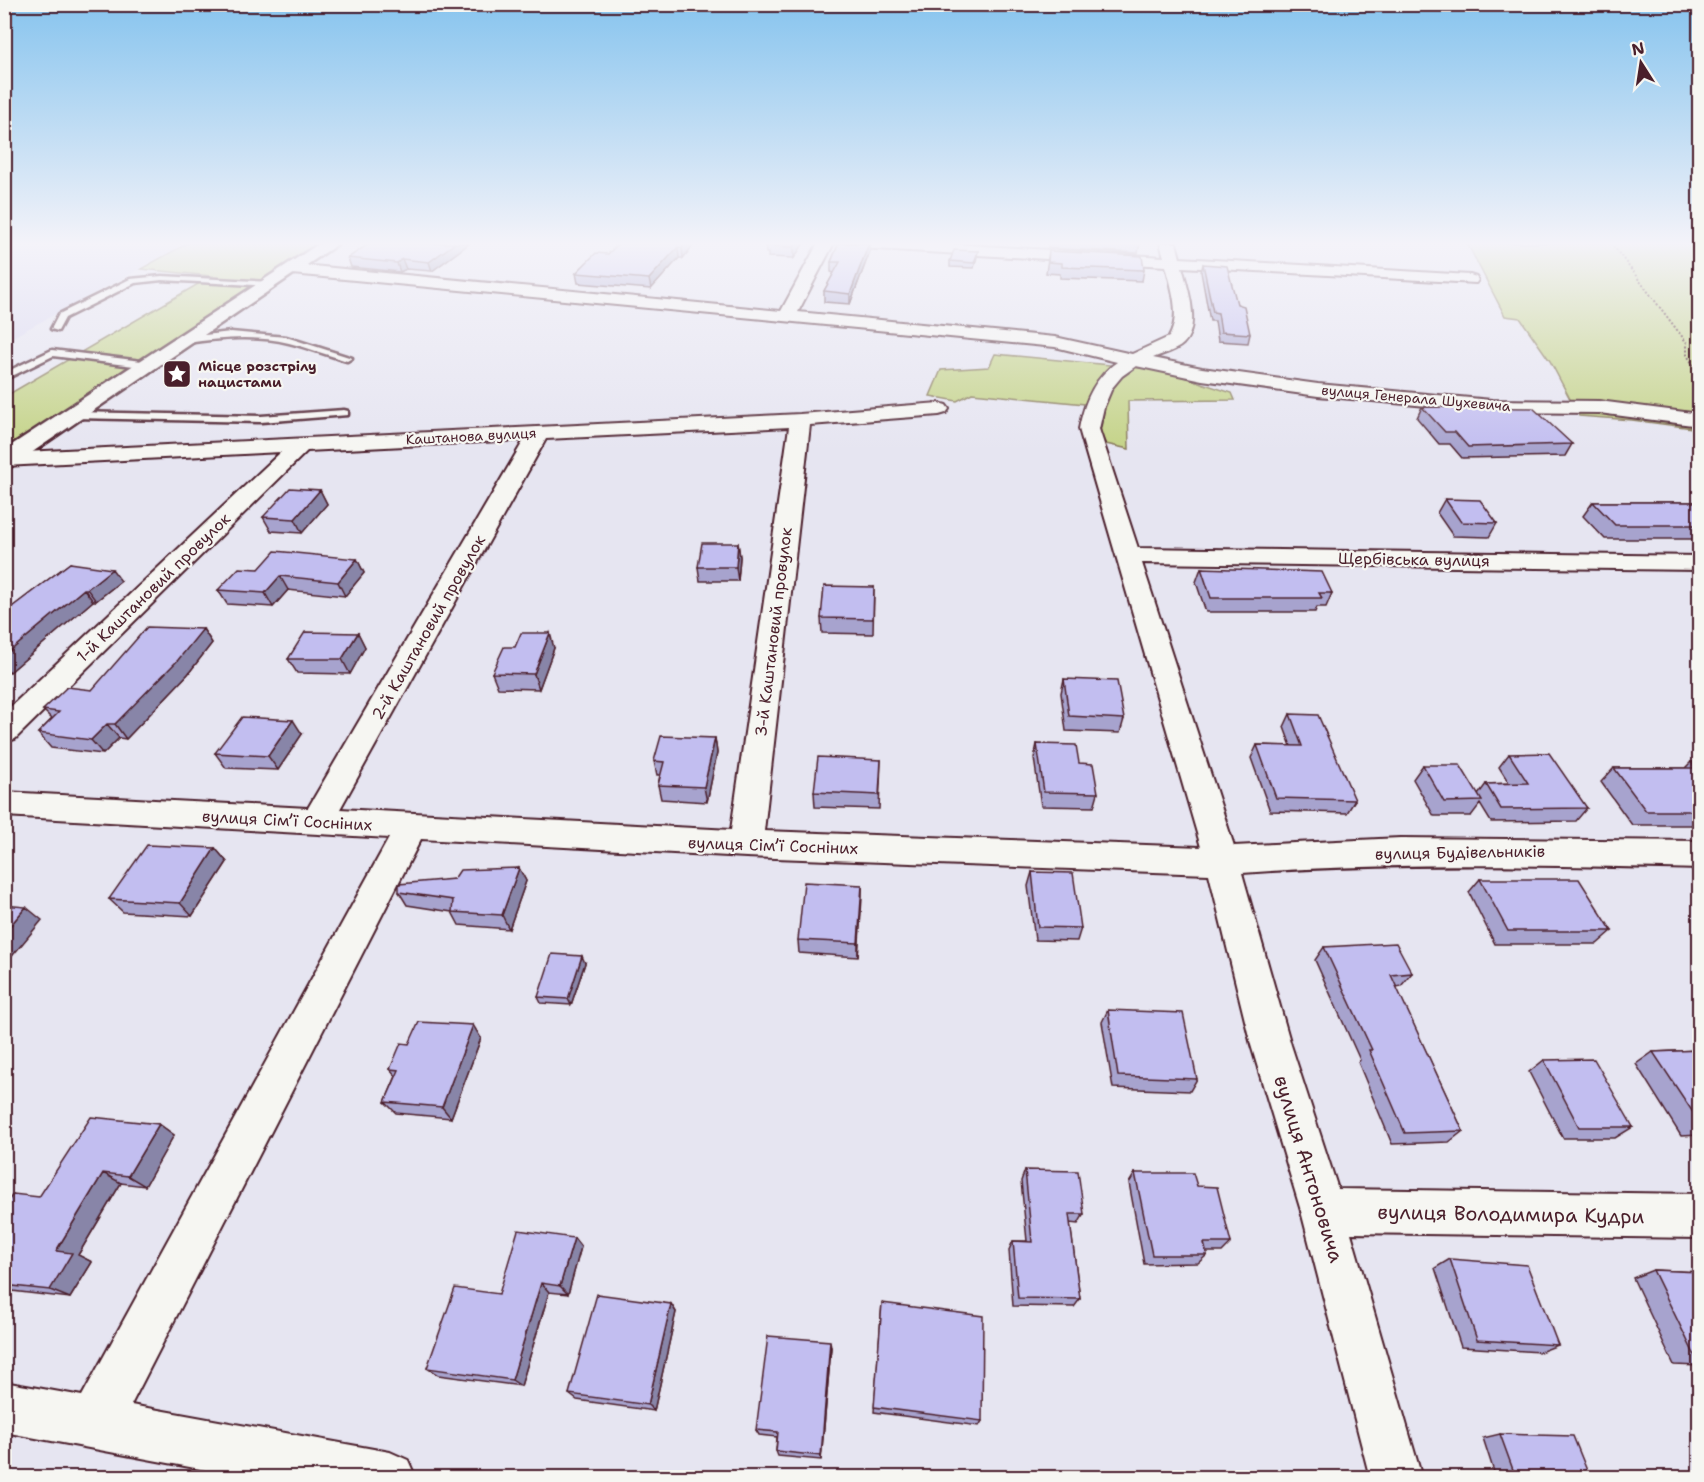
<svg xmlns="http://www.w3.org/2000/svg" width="1704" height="1482" viewBox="0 0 1704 1482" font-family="'Shantell Sans',sans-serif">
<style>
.built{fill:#dbd9f1}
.green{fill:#c4d387;stroke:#877959;stroke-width:1.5}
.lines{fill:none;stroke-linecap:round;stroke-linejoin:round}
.lane-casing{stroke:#4a1f2b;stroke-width:5}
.street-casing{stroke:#4a1f2b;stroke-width:4}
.secondary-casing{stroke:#4a1f2b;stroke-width:5}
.path{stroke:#4a1f2b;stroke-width:2;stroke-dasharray:2 2;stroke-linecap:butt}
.lane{fill:#f6f6f2;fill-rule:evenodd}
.street{fill:#f6f6f2;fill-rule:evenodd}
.secondary{fill:#f6f6f2;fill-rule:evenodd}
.wall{fill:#a7a3ce;stroke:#4a1f2b;stroke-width:1.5}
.shaded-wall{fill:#8885a8;stroke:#4a1f2b;stroke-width:1.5}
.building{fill:#c2bef0;stroke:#4a1f2b;stroke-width:1.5}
.labels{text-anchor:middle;stroke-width:4.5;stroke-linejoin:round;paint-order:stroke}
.far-poi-label{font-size:14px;font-weight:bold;fill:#4a1f2b;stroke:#f6f6f2;text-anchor:start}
.far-street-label{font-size:14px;fill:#4a1f2b;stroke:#f6f6f2}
.street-label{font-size:16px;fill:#4a1f2b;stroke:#f6f6f2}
.near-street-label{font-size:20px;fill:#4a1f2b;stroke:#f6f6f2}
</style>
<rect width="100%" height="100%" fill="#e6e5f1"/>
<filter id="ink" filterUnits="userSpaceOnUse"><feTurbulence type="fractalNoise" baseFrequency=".0167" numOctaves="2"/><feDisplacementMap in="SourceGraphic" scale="12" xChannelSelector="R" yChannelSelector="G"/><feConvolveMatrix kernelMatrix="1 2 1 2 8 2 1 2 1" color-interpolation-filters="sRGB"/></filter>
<g filter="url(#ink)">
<path class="built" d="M5 243H188L5 341Z"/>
<path class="green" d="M188 243H319L41 432 5 448 4 397 212 276 141 269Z
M1467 243H1699V429L1632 420 1579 416 1550 361 1520 318 1505 316Z
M995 354 1162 370 1232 393 1235 400 1128 401 1129 449 1106 444 1100 433 1105 406 972 393 957 401 930 396 941 370 989 367Z"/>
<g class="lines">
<g class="lane-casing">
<path id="lane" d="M162 276 270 282 274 284 270 286 162 280 135 283 65 318 58 331 51 329 59 314 130 279Z
M231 332 286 337 352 358 347 361C327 355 309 348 289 343 255 335 221 338 187 343L182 340 187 337Z
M52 350 150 362 155 365 150 368 53 356 4 380V373Z
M344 410 348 411V415L261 422 75 418 70 415 75 412 261 416Z"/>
</g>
<g class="street-casing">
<path id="street" d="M818 243H834L798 312 1055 337 1132 354 1169 337C1181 316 1172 289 1166 266L859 248 851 243H935L1164 257 1160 243H1176L1180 258 1470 275 1476 277 1478 280 1476 283 1182 267C1188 288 1201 327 1183 344 1176 351 1162 354 1153 358L1202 368 1318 384 1492 400 1599 401 1700 414V426L1599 413 1492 412 1318 396 1202 380 1136 366 1122 376 1112 388 1104 407 1099 429 1138 548 1700 556V570L1142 563 1234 846 1400 838 1700 841V869C1547 865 1394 862 1242 873L1291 1045 1338 1189 1700 1194V1238L1351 1233 1422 1478H1370L1301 1211 1251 1045 1209 874 746 857 421 839 131 1405 390 1452 408 1460 416 1478H248L4 1432V1382L82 1396 389 838 4 816V792L308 808 524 440 307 451 15 739 4 742V713L281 452 4 466V453L800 414 939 403 946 405 949 409 946 413 939 415 810 425 764 831 1201 847 1079 429C1084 402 1094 378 1117 362L1055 347 292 274 284 269 292 264 781 311ZM789 427 731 830 340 809 546 439Z"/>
</g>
<g class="secondary-casing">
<path id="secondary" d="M320 243H339L12 466 4 468V450Z"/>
</g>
<path class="path" d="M1611 243 1687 343V355L1700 376"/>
<use href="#lane" class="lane"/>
<use href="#street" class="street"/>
<use href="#secondary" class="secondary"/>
</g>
<path class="wall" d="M470 243 432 271 406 269 400 272 351 267 348 258Z
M695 243 683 258H679L651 289 578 283 576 273Z
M765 243H804L794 258 768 257V253H766Z
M839 243H870V251L850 304 824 302V291L834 273 831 272V262Z
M1048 243H1140L1138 253 1048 248Z
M978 251 977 257 974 268 950 267V261Z
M1049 251 1144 270 1142 281 1060 278V274L1046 273Z
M1203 264 1237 304 1250 334 1248 343 1218 341 1215 321H1210L1201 272Z
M1422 407 1572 444 1565 456 1462 458 1450 444H1439L1417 418Z
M320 490 327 504 302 533 271 531 263 517Z
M1445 499 1497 523 1489 537 1453 536 1437 513Z
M1593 502H1699L1700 539H1605L1583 516Z
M738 543 740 557 738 581H700L698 567Z
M357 559 364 573 345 596 288 590 273 607 227 604 218 590 259 569Z
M70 563 121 581 96 601H93L10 672H4V613Z
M1201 568 1332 593 1326 607H1317L1315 612H1206L1196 582Z
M874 587 873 634 822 633 821 618Z
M203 629 212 643 188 674 126 739 119 738 103 754 51 748 38 733 52 719 43 710 92 690Z
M358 633 365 647 350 674 297 673 288 659Z
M554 648 539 689 498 688 492 673Z
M1064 679 1124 719 1120 733 1066 731 1061 693Z
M1290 714 1355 800 1347 813 1270 811 1251 758 1257 745 1291 746 1284 727Z
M302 734 278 770 226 768 215 753Z
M715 738 717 753 707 802 661 799 658 785 660 775H657L654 761Z
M1037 744 1079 763 1098 793 1094 807 1041 806 1034 758Z
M1509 754 1587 808 1576 821 1491 822 1480 804 1471 816H1434L1413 779 1423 765 1478 795 1486 784 1509 783 1499 767Z
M881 760 879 809 815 807 814 792Z
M1691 762H1700V825H1632L1601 782 1614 768H1685Z
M215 848 227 862 192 916 123 912 109 899Z
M519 868 526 881 509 929 459 925 452 912 407 905 399 892 454 879Z
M1032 872 1081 928 1077 941 1035 940 1028 886Z
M1480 879 1612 931 1597 944H1495L1469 892Z
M862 885 858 957 799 953 798 940Z
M1324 947 1412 973 1401 986 1396 987 1463 1131 1449 1142 1392 1144 1358 1062 1360 1060 1315 960Z
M585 963 571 1005 541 1003 538 997Z
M1108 1010 1197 1079 1190 1091 1113 1088 1102 1022Z
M481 1038 451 1118 396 1113 385 1102 396 1076 390 1069 409 1044Z
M1700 1050V1135L1681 1136 1636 1064 1653 1052Z
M1544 1060 1633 1127 1615 1138H1563L1529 1072Z
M159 1124 174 1135 145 1186 121 1183 78 1255 92 1262 70 1298 4 1290V1207L39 1197Z
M1025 1170 1084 1214 1078 1224 1070 1223 1080 1299 1074 1307 1013 1306 1009 1250 1013 1241H1027L1021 1181Z
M1135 1173 1197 1186 1231 1243 1222 1252H1206L1207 1255 1198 1263 1144 1264 1129 1183Z
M574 1238 581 1247 568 1294 549 1292 521 1386 438 1375 427 1368 499 1294Z
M1450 1259 1558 1345 1540 1352 1461 1347 1435 1268Z
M1653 1270 1700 1272V1366L1674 1365 1633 1278Z
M882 1303 982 1421 979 1426 874 1412Z
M671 1304 676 1312 654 1411 577 1400 569 1394Z
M831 1348 821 1460 778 1456 776 1451 777 1437 759 1435 756 1430Z
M1500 1434 1590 1478H1496L1483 1438Z"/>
<path class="shaded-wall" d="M455 243H470L432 271 429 262Z
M685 243H695L683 258 682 248Z
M797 243H804L794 258V247Z
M869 243H870V251L850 304V294Z
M678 247 679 258 651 289 649 279Z
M402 259 406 269 400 272 397 263Z
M320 490 327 504 302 533 295 519Z
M738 543 740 557 738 581 736 567Z
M357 559 364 573 345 596 338 582Z
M112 569 121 581 96 601 87 589Z
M280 576 288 590 273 607 265 593Z
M84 589 93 601 10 672 4 666V656Z
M203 629 212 643 188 674 126 739 115 724Z
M358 633 365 647 350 674 342 659Z
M550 633 554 648 539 689 534 674Z
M293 720 302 734 278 770 268 756Z
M107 724 119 738 103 754 91 740Z
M715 738 717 753 707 802 704 787Z
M215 848 227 862 192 916 180 903Z
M519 868 526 881 509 929 502 915Z
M862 885V898L858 957V943Z
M26 907 42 920 4 966V933Z
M582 956 585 963 571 1005 568 999Z
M473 1025 481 1038 451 1118 442 1107Z
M159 1124 174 1135 145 1186 128 1176Z
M103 1173 121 1183 78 1255 92 1262 70 1298 50 1290 56 1251Z
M574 1238 581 1247 568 1294 560 1286Z
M541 1283 549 1292 521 1386 512 1380Z
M671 1304 676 1312 654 1411 648 1405Z
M830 1341 831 1348 821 1460V1456Z"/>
<path class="building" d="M370 243H455L429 262 402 259 397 263 348 258Z
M619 243H685L682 248 678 247 649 279 576 273 596 253 608 254Z
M769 243H797L794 247 768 246Z
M839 243H869L850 294 824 291 840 262H831Z
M954 250 978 251 974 263 950 261Z
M1049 251 1142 256 1144 270 1062 267V263L1048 262Z
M1203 264 1227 266 1237 304 1244 306 1250 334 1221 332 1218 313 1213 312Z
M1422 407 1533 408 1572 444 1468 447 1455 432H1445Z
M290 488 320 490 295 519 263 517Z
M1445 499 1480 500 1497 523 1461 522Z
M1593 502H1699L1700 525H1615Z
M702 543H738L736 567H698Z
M275 551 357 559 338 582 280 576 265 593 218 590 239 568 259 569Z
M70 563 112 569 87 589H84L4 656V613Z
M1201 568 1322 572 1332 593H1319L1322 598H1211Z
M824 586 874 587 873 619 821 618Z
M147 627 203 629 178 660 115 724H107L91 740 38 733 59 712 43 710 67 687 92 690Z
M305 632 358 633 342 659H288Z
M521 633H550L534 674 492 673 504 647H515Z
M1064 679 1117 681 1124 719 1069 716Z
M1290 714 1318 715 1355 800 1276 798 1257 745 1302 746Z
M242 717 293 720 268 756 215 753Z
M661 736 715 738 704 787 658 785 664 762 654 761Z
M1037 744 1076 745 1079 763 1093 764 1098 793 1044 792Z
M1549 753 1587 808 1501 809 1486 784 1528 783 1509 754Z
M818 757 881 760 879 795 814 792Z
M1691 762H1700V811H1646L1614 768H1695Z
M1423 765H1460L1482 801 1444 802Z
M147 845 215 848 180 903 109 899Z
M519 868 502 915 452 912 453 900 399 892V884L454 879 460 870Z
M1032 872 1073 873 1081 928 1038 927Z
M1480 879H1579L1612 931H1508Z
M804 882 862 885 858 943 798 940Z
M4 905 26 907 4 933Z
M1396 943 1412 973 1391 975 1463 1131 1405 1133 1369 1050H1372L1324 947Z
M552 954 582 956 568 999 538 997Z
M1108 1010 1183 1013 1197 1079 1118 1076Z
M419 1022 473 1025 442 1107 385 1102 399 1070 390 1069 401 1043 409 1044Z
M1700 1050V1123L1653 1052Z
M1594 1059 1633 1127H1579L1544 1060Z
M91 1117 159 1124 128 1176 103 1173 56 1251 72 1253 50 1290 4 1285V1207L13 1194 39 1197Z
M1025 1170 1078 1171 1084 1214H1069L1080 1299 1018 1298 1013 1241 1032 1242Z
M1135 1173H1193L1197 1186 1217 1187 1231 1243H1204L1207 1255H1152Z
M518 1230 574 1238 560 1286 541 1283 512 1380 427 1368 455 1288 499 1294Z
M1450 1259 1527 1265 1558 1345 1477 1340Z
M1653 1270 1700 1272V1359L1696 1358Z
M597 1294 671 1304 648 1405 569 1394Z
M882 1303 983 1316 982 1421 874 1407Z
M768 1336 830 1341 821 1456 776 1451 778 1432 756 1430Z
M1500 1434 1573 1436 1590 1478H1516Z"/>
</g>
<linearGradient id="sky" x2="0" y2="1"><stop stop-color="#87c4ee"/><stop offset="0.54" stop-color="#f4f3f9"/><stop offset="1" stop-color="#f4f3f9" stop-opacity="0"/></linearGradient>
<rect width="1704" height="451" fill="url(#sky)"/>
<defs>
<g id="sight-square" transform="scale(1.5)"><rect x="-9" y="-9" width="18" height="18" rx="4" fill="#4a1f2b" stroke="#f6f6f2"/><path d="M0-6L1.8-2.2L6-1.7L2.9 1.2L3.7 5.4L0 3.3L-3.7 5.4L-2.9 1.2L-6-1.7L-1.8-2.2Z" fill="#fff"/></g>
</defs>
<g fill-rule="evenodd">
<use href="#sight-square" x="177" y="374"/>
</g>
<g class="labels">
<g class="far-poi-label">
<text x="198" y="371">Місце розстрілу<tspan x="198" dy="16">нацистами</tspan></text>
</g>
<g class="far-street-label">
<text transform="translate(1416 398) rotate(5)" y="5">вулиця Генерала Шухевича</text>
<text transform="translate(471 436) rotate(-3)" y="5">Каштанова вулиця</text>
</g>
<g class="street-label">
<text transform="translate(1414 559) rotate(1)" y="6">Щербівська вулиця</text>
<text transform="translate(153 587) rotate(-44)" y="6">1-й Каштановий провулок</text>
<text transform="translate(428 627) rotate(-60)" y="6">2-й Каштановий провулок</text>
<text transform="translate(773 632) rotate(-83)" y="6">3-й Каштановий провулок</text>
<text transform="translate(287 820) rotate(3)" y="6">вулиця Сім’ї Сосніних</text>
<text transform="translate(773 845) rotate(2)" y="6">вулиця Сім’ї Сосніних</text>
<text transform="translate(1460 852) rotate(-1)" y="6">вулиця Будівельників</text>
</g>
<g class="near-street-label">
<text transform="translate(1309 1169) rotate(73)" y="7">вулиця Антоновича</text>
<text transform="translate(1511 1214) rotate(1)" y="7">вулиця Володимира Кудри</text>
</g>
</g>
<rect width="1704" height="1482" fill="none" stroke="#f6f6f2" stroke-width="24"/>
<rect x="12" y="12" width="1680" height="1458" fill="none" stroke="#4a1f2b" stroke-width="2" filter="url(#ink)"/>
<g transform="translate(1641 63) rotate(348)" stroke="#f6f6f2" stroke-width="4.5" paint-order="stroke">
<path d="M0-4.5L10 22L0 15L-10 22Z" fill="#4a1f2b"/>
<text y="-9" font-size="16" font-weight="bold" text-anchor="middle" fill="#4a1f2b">N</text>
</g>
</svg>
